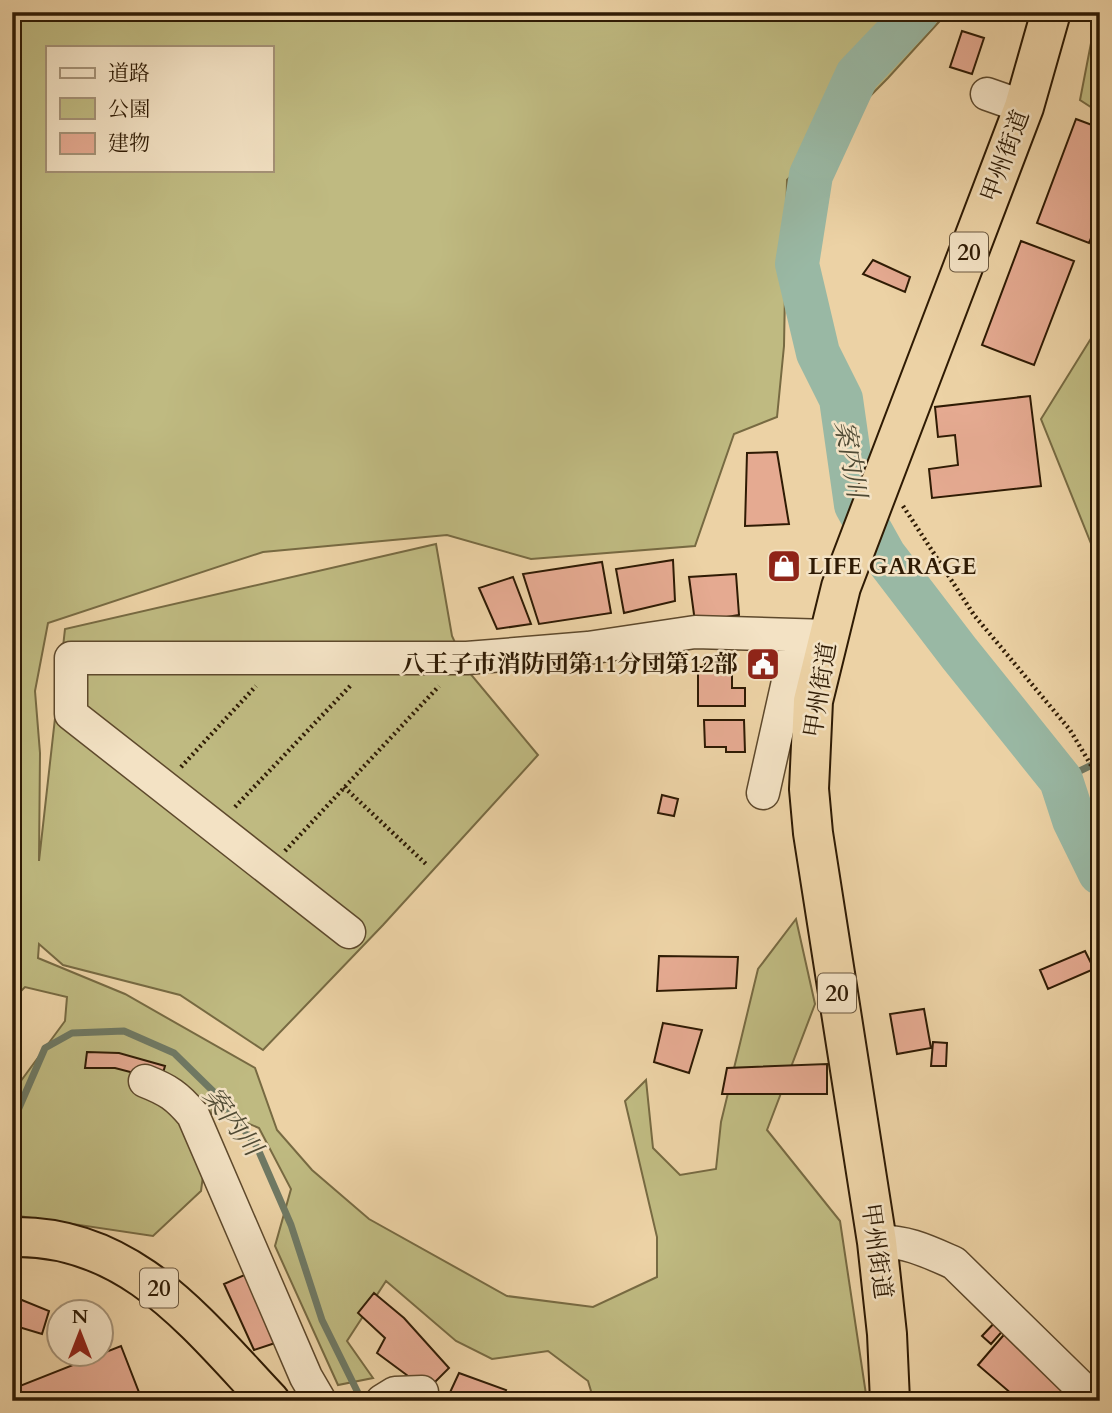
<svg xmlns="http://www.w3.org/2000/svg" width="1112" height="1413" viewBox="0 0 1112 1413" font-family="Cardo,'Noto Serif JP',serif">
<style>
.green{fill:#bfba81;stroke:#776a42;stroke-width:2;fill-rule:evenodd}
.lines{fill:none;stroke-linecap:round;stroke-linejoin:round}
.stream{stroke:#6f7964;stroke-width:7}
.river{stroke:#99b8a4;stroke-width:44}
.building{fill:#e5aa91;stroke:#2f1b04;stroke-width:2}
.minor-casing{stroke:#5e492c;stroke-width:35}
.highway-casing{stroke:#2f1b04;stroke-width:42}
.path{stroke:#2f1b04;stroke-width:4.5;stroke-dasharray:2 3.5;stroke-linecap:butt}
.minor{stroke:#f3e2c4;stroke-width:32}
.highway{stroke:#ecd2a5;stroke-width:38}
.labels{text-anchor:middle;stroke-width:5;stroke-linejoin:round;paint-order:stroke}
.shield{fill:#f3e2c4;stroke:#6a573e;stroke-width:2}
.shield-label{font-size:23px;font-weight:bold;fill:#2f1b04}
.street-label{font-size:24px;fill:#2f1b04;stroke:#f3e2c4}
.poi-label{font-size:24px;font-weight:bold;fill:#2f1b04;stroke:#f3e2c4;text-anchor:start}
.water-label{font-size:26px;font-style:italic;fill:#4f4a34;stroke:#f3e2c4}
</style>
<rect width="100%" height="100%" fill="#ecd2a5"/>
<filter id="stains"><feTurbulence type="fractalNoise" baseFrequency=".00286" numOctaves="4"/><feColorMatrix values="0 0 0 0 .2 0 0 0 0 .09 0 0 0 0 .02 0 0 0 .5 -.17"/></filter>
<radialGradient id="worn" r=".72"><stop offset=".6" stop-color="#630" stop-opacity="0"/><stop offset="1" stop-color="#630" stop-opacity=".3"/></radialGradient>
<path class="green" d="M12 12H948L888 78 787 180 784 346 777 417 734 434 695 546 531 559 447 535 263 552 48 623 35 691 40 753 39 861 65 629 436 544 452 636 468 671 538 755 383 925 263 1050 180 995 63 965 39 944 38 958 125 994 255 1068 277 1130 312 1170 369 1219 507 1296 593 1307 657 1277V1237L625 1101 646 1080 653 1148 680 1175 716 1169 721 1122 758 969 796 919 815 1004 767 1130 840 1221 867 1401H594L588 1381 548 1351 492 1359 456 1341 386 1281 347 1341 373 1378 338 1385 275 1246 291 1189 259 1128 212 1108 201 1191 153 1236 12 1215V1093L65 1021 67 997 25 987 12 1000ZM47 47H271V170H47Z
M1097 12H1100V113L1080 100Z
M1100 324V566L1041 419Z"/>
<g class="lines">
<path class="stream" d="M1061 780 1100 761
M12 1124 45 1048 72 1033 124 1031 174 1053 219 1097 257 1147 291 1225 322 1320 362 1401"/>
<path class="river" d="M917 12 857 75 811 175 797 264 818 353 841 399 856 505 884 555 959 653 1061 780 1074 820 1100 873"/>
</g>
<path class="building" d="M962 31 984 38 972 74 950 67Z
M1076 119 1100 128V215L1089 243 1037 223Z
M1021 241 1074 261 1034 365 982 345Z
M873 260 910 277 905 292 863 274Z
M1030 396 1041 486 932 498 929 469 958 465 955 435 938 437 935 407Z
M777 452 789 524 745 526 747 453Z
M673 560 675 601 624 613 616 569Z
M602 562 611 613 539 624 523 574Z
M736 574 739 615 695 622 689 577Z
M513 577 531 624 497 629 479 588Z
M750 657H776L777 671H750Z
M723 658V668L732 667V688H745V706H698V667H705V659Z
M704 720H744L745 752H726V747H705Z
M662 795 678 799 674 816 658 813Z
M1085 951 1094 969 1048 989 1040 970Z
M659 956 738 957 736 988 657 991Z
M924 1009 931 1048 897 1054 890 1014Z
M663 1023 702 1030 689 1073 654 1062Z
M933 1042 947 1043 946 1066H931Z
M87 1052 119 1053 165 1066 161 1080 115 1068H85Z
M827 1064V1094H722L727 1068Z
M256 1270 281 1341 254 1350 224 1284Z
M374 1293 404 1318 449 1368 427 1390 377 1353 385 1338 358 1313Z
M12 1296 49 1311 42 1334 12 1325Z
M998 1319 1006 1327 991 1344 982 1336Z
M1008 1330 1077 1390 1067 1401H1020L978 1365Z
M121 1346 140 1395 125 1401H15L12 1389Z
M459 1373 506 1390 501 1401H446Z"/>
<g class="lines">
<g class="minor-casing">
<path id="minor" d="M987 94 1024 107
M763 793 795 650 802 636
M349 932 71 714V658H467L588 648 695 632 828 636
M145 1081C168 1090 177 1096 193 1115L306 1377 320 1401
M877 1242C905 1240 929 1252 954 1263L1095 1401
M382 1401 395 1393 422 1392"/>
</g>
<g class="highway-casing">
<path id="highway" d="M12 1237C130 1234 197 1324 270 1401
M890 1401 887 1334 877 1242 813 833 809 789 813 701 841 587 1024 107 1051 12"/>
</g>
<path class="path" d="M903 506 974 615 1070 730 1100 780
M181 767 256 686
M344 787 426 864
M235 807 352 684
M285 851 439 686"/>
<use href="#minor" class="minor"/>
<use href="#highway" class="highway"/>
</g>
<defs>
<g id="shop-square" transform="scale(1.75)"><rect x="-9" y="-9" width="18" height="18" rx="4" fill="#8f2418" stroke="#f3e2c4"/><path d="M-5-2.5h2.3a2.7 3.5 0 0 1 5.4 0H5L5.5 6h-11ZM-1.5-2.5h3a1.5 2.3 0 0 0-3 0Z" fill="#fff"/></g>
<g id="civic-square" transform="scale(1.75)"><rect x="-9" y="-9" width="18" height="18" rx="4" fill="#8f2418" stroke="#f3e2c4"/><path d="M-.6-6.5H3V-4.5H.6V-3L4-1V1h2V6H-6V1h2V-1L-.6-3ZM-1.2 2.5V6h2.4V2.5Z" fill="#fff"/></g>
</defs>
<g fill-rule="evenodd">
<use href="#shop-square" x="784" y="566"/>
<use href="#civic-square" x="763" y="664"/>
</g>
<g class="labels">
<g class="shield">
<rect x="950" y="232.5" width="38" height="39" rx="5"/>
<rect x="818" y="973.5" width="38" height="39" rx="5"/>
<rect x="140" y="1268.5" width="38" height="39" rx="5"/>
</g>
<g class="shield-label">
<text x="969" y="260">20</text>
<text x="837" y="1001">20</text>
<text x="159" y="1296">20</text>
</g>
<g class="street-label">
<text transform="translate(1005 156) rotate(-70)" y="8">甲州街道</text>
<text transform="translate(820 690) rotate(-81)" y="8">甲州街道</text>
<text transform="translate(877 1251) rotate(82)" y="8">甲州街道</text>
</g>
<g class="poi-label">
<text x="808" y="574">LIFE GARAGE</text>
<text x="738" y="672" text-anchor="end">八王子市消防団第11分団第12部</text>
</g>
<g class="water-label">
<text transform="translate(851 459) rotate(80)" y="9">案内川</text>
<text transform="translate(233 1121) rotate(53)" y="9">案内川</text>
</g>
</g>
<rect width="1112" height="1413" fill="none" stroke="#ecd2a5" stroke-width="42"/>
<rect x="14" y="14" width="1084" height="1385" fill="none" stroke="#2f1b04" stroke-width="3.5"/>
<rect x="21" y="21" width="1070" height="1371" fill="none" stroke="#2f1b04" stroke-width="2"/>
<rect x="46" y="46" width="228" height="126" fill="#f3e2c4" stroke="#a59277" stroke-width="2"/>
<rect x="60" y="68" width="35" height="10" fill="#f3e2c4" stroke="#a59277" stroke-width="2"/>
<text x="108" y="80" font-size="21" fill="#2f1b04">道路</text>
<rect x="60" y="98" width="35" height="21" fill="#bfba81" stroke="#a59277" stroke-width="2"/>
<text x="108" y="116" font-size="21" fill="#2f1b04">公園</text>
<rect x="60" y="133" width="35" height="21" fill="#e5aa91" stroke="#a59277" stroke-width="2"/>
<text x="108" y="150" font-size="21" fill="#2f1b04">建物</text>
<g transform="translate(80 1333)"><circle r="33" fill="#f3e2c4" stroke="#a59277" stroke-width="2"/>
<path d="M0-5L12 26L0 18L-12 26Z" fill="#8f2418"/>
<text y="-10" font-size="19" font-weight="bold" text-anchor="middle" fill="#2f1b04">N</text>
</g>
<rect width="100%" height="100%" filter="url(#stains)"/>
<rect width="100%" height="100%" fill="url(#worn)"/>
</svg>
